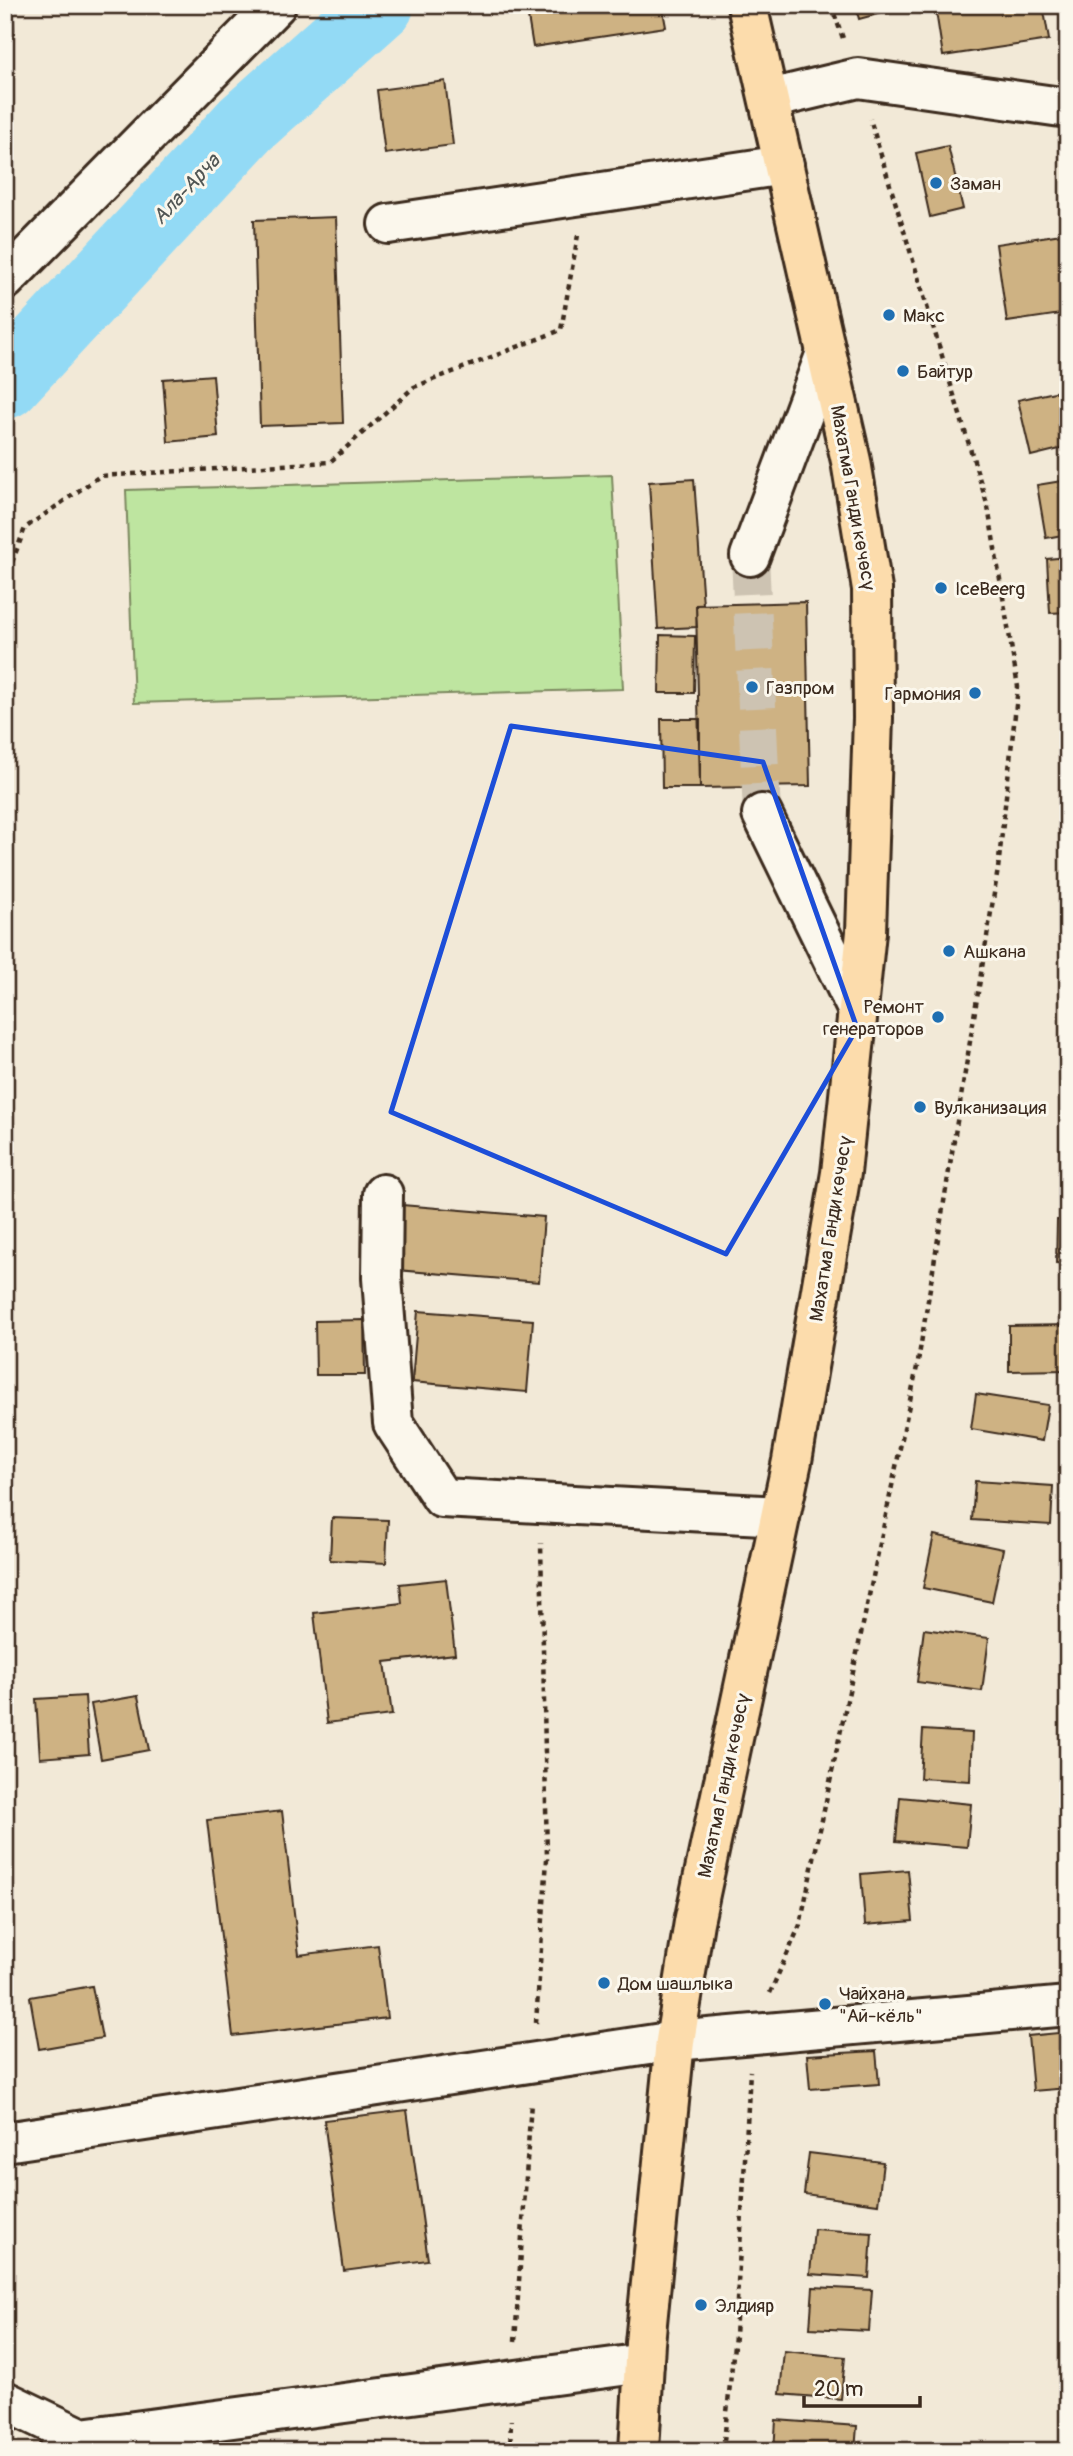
<svg xmlns="http://www.w3.org/2000/svg" width="1073" height="2456" viewBox="0 0 1073 2456" font-family="Pangolin,sans-serif">
<style>
.green{fill:#bee5a0;stroke:#7c885f;stroke-width:2}
.lines{fill:none;stroke-linecap:round;stroke-linejoin:round}
.river{stroke:#93daf5;stroke-width:70}
.building{fill:#ceb283;stroke:#3b2a1e;stroke-width:2}
.minor-tunnel{stroke:#cdc3b2;stroke-width:38;stroke-dasharray:38 19;stroke-linecap:butt}
.minor-casing{stroke:#3b2a1e;stroke-width:44}
.major-casing{stroke:#3b2a1e;stroke-width:44}
.path{stroke:#3b2a1e;stroke-width:4.5;stroke-dasharray:5 5;stroke-linecap:butt}
.minor{stroke:#fbf7ec;stroke-width:38}
.major{stroke:#fcdcac;stroke-width:38}
.marked{fill:none;stroke:#1d4ed8;stroke-width:5;stroke-linejoin:round}
.poi-dot{fill:#1f6fb2;stroke:#fbf7ec;stroke-width:2.5}
.labels{text-anchor:middle;stroke-width:6;stroke-linejoin:round;paint-order:stroke}
.poi-label{font-size:19px;fill:#3b2a1e;stroke:#fbf7ec;text-anchor:start}
.street-label{font-size:19px;fill:#3b2a1e;stroke:#fbf7ec}
.water-label{font-size:21px;font-style:italic;fill:#515654;stroke:#fbf7ec}
</style>
<rect width="100%" height="100%" fill="#f2e9d7"/>
<filter id="ink" filterUnits="userSpaceOnUse"><feTurbulence type="fractalNoise" baseFrequency=".0143" numOctaves="2"/><feDisplacementMap in="SourceGraphic" scale="14" xChannelSelector="R" yChannelSelector="G"/><feConvolveMatrix kernelMatrix="1 2 1 2 8 2 1 2 1" color-interpolation-filters="sRGB"/></filter>
<g filter="url(#ink)">
<path class="green" d="M612 475 623 689 134 703 126 490Z"/>
<g class="lines">
<path class="river" d="M5 384 246 124 379 5"/>
</g>
<path class="building" d="M5 5H12L14 30 5 31Z
M526 5H662L666 27 533 47Z
M855 5H911L859 19Z
M935 5H1043L1049 40 943 56Z
M445 81 453 145 385 154 377 90Z
M948 146 963 209 930 217 916 153Z
M336 217 343 423 260 426 254 220Z
M1068 233V313L1007 322 996 244Z
M213 375 218 437 168 442 163 379Z
M1068 389V447L1031 456 1018 400Z
M694 479 703 605H696L697 627 658 629 649 482Z
M1068 480V534L1046 538 1037 485Z
M1068 557V612L1050 613 1047 559Z
M806 602 810 786 700 788 696 605Z
M660 635 695 636 694 693H659Z
M661 719H700V788H662Z
M402 1205 544 1217 539 1282 397 1270Z
M1057 1220H1068V1264L1056 1263Z
M418 1311 533 1320 527 1392 412 1382Z
M364 1320 365 1375H316L315 1321Z
M1068 1325V1370L1009 1371V1326Z
M976 1394 1048 1405 1042 1441 971 1429Z
M975 1481 1053 1486 1051 1525 972 1520Z
M332 1518 388 1520 386 1563 330 1560Z
M934 1535 1003 1549 992 1602 923 1588Z
M446 1579 455 1654 385 1662 392 1715 327 1723 314 1613 402 1603 400 1584Z
M924 1629 989 1638 982 1691 917 1682Z
M85 1696 89 1754 40 1758 36 1699Z
M138 1696 149 1750 101 1759 91 1704Z
M923 1730 972 1733 970 1781 920 1778Z
M900 1797 971 1804 967 1847 896 1841Z
M282 1811 299 1955 378 1945 387 2018 233 2036 207 1820Z
M908 1870 913 1921 865 1925 861 1874Z
M92 1986 102 2038 39 2049 30 1997Z
M1068 2032V2088L1033 2091 1028 2036Z
M876 2051 879 2084 810 2089 807 2055Z
M407 2110 428 2260 344 2271 324 2120Z
M809 2153 883 2162 878 2204 804 2194Z
M814 2229 872 2233 869 2278 810 2274Z
M813 2287 872 2290 869 2331 810 2328Z
M784 2351 845 2357 841 2399 780 2394Z
M776 2420 857 2426 855 2451H774Z"/>
<g class="lines">
<path class="minor-tunnel" d="M750 556 762 814"/>
<g class="minor-casing">
<path id="minor" d="M770 99 858 78 1068 108
M388 224 784 165
M5 280 276 5
M750 556 826 353
M762 814 858 1011
M383 1194 382 1278 393 1423 442 1498 780 1516
M5 2142 675 2041 1068 2006
M5 2401 82 2438
M59 2451 82 2438 644 2363"/>
</g>
<g class="major-casing">
<path id="major" d="M639 2451 645 2343 675 2041 694 1922 792 1461 841 1173 866 932 873 718 872 589 851 461 747 5"/>
</g>
<path class="path" d="M831 5 844 41
M5 581 25 528 100 476 330 462 414 387 561 330 578 235
M770 1993 800 1925 918 1362 998 869 1018 687 988 507 870 119
M536 2023 547 1859 541 1543
M515 2341 531 2102
M510 2451 511 2420
M723 2451 735 2336 750 2071"/>
<use href="#minor" class="minor"/>
<use href="#major" class="major"/>
</g>
</g>
<path class="marked" d="M511 726 763 762 857 1028 726 1254 391 1112Z"/>
<g class="poi-dot">
<circle cx="936" cy="183" r="7"/>
<circle cx="889" cy="315" r="7"/>
<circle cx="903" cy="371" r="7"/>
<circle cx="941" cy="588" r="7"/>
<circle cx="752" cy="687" r="7"/>
<circle cx="975" cy="693" r="7"/>
<circle cx="949" cy="951" r="7"/>
<circle cx="938" cy="1017" r="7"/>
<circle cx="920" cy="1107" r="7"/>
<circle cx="604" cy="1983" r="7"/>
<circle cx="825" cy="2004" r="7"/>
<circle cx="701" cy="2305" r="7"/>
</g>
<g class="labels">
<g class="poi-label">
<text x="950" y="190">Заман</text>
<text x="903" y="322">Макс</text>
<text x="917" y="378">Байтур</text>
<text x="955" y="595">IceBeerg</text>
<text x="766" y="694">Газпром</text>
<text x="961" y="700" text-anchor="end">Гармония</text>
<text x="963" y="958">Ашкана</text>
<text x="924" y="1013" text-anchor="end">Ремонт<tspan x="924" dy="22">генераторов</tspan></text>
<text x="934" y="1114">Вулканизация</text>
<text x="618" y="1990">Дом шашлыка</text>
<text x="839" y="2000">Чайхана<tspan x="839" dy="22">"Ай-кёль"</tspan></text>
<text x="715" y="2312">Элдияр</text>
</g>
<g class="street-label">
<text transform="translate(854 498) rotate(80)" y="7">Махатма Ганди көчөсү</text>
<text transform="translate(830 1228) rotate(-81)" y="7">Махатма Ганди көчөсү</text>
<text transform="translate(723 1785) rotate(-78)" y="7">Махатма Ганди көчөсү</text>
</g>
<g class="water-label">
<text transform="translate(186 189) rotate(-47)" y="7">Ала-Арча</text>
</g>
</g>
<rect width="1073" height="2456" fill="none" stroke="#fbf7ec" stroke-width="28"/>
<rect x="14" y="14" width="1045" height="2428" fill="none" stroke="#3b2a1e" stroke-width="2.5" filter="url(#ink)"/>
<path d="M804 2396v10h116v-10" fill="none" stroke="#3b2a1e" stroke-width="3.5"/>
<text x="814" y="2396" font-size="21" fill="#3b2a1e" stroke="#fbf7ec" stroke-width="5" paint-order="stroke">20 m</text>
</svg>
